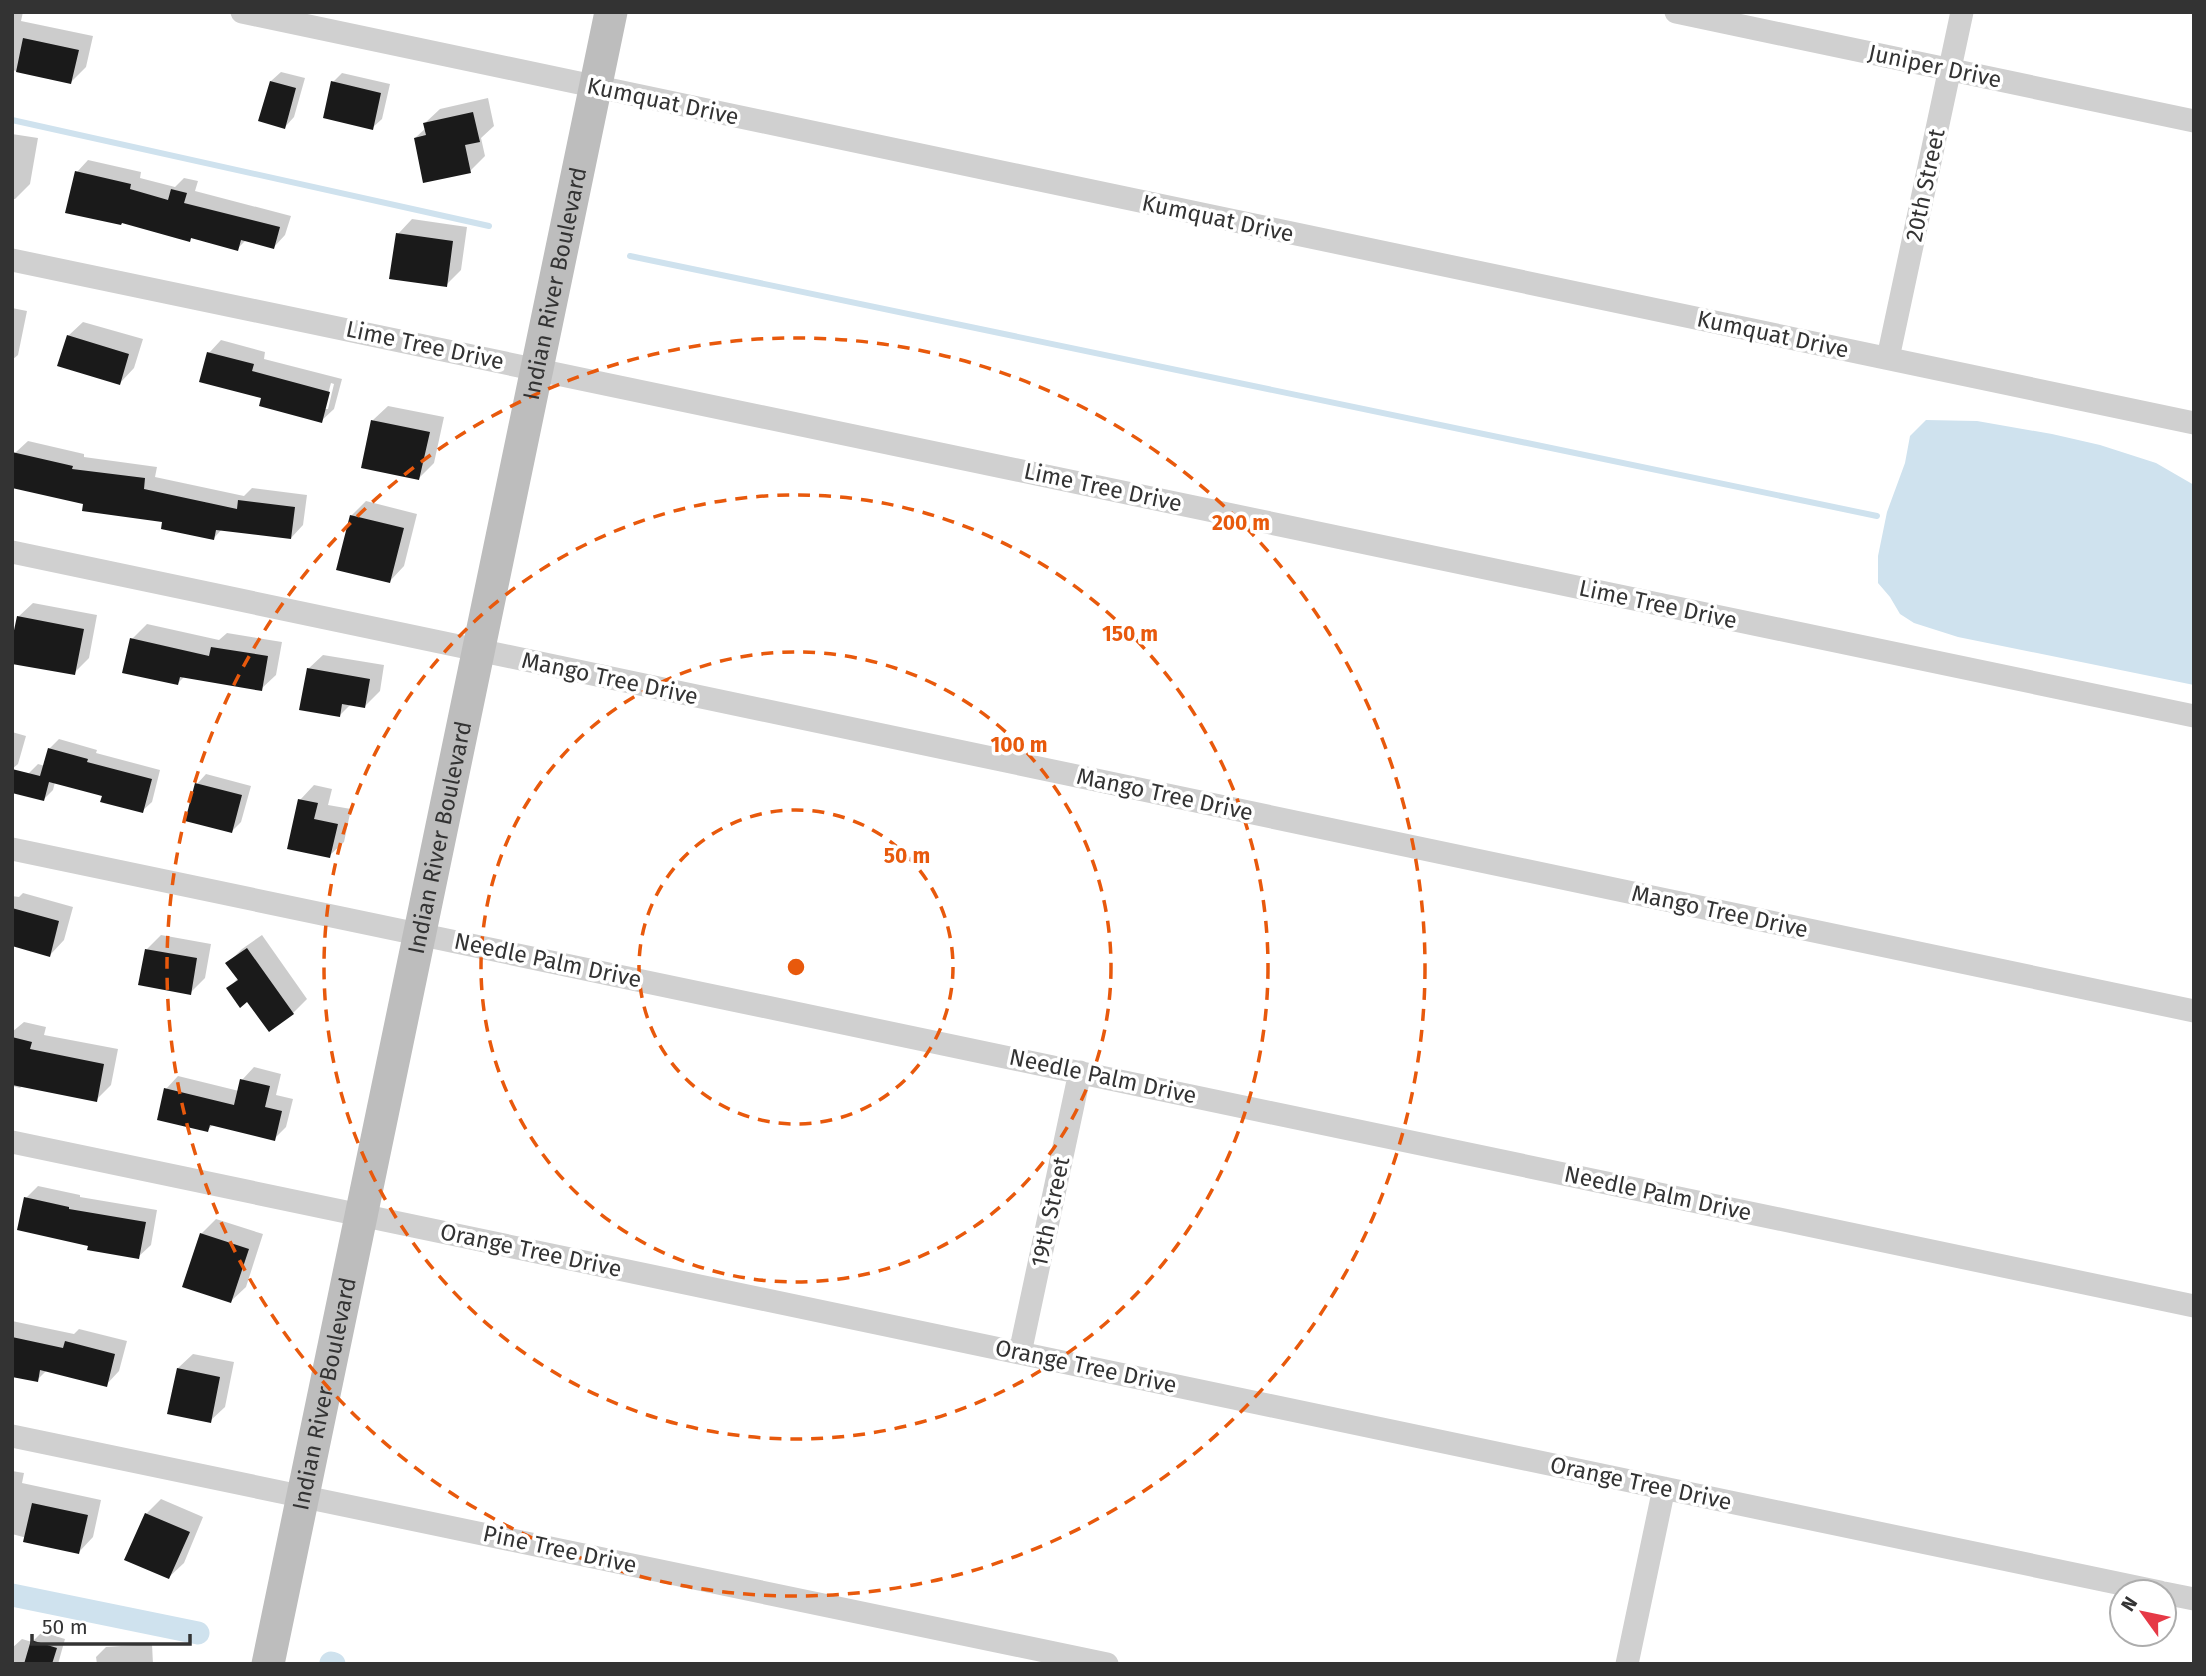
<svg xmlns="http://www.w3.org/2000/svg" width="2206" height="1676" viewBox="0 0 2206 1676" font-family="'Fira Sans',sans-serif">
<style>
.water{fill:#cfe2ee}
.shadow{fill:#0003;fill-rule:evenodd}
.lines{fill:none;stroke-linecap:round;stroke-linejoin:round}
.stream{stroke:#cfe2ee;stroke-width:6}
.canal{stroke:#cfe2ee;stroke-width:23}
.building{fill:#1a1a1a}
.minor{stroke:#d0d0d0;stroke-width:23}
.secondary{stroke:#bdbdbd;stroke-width:33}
.ring{fill:none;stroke:#e8590c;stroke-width:3.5;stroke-dasharray:12 9}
.labels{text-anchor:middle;stroke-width:7;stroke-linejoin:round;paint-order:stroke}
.street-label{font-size:23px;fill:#333;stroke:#fff}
.centre{fill:#e8590c;stroke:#fff;stroke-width:3.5}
.ring-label{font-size:21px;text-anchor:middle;font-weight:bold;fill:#e8590c;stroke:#fff;stroke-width:7;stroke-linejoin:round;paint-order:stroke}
</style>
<rect width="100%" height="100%" fill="#fff"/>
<path class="water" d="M1926 420 1977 421 2052 434 2100 445 2156 463 2194 485V685L1958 637 1914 623 1900 614 1890 597 1878 583V556L1887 512 1905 463 1910 436Z"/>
<path class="shadow" d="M12 12H23L21 21 93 36 86 67 71 82 12 70Z
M281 72 305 78 294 117 285 127 271 81Z
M342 73 390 84 382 119 372 128 333 82Z
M488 98 494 126 481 138 485 156 470 171 415 138 426 128 425 123 440 109Z
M12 134 38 138 30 184 15 199H12Z
M88 160 141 172 140 178 175 187 184 178 198 181 195 191 291 216 285 235 274 247 246 240 237 249 192 237 189 240 77 172Z
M412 219 467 227 461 270 446 285 398 234Z
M12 308 27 311 18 355 12 360Z
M83 322 143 339 134 368 120 383 68 336Z
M221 340 265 352 264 359 342 379 334 409 321 421 263 397 209 353ZM331 383 334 384 328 409H324Z
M388 406 444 417 434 463 419 478 373 420Z
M28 441 84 454V457L157 467 155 477 244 496 252 488 307 495 303 525 291 538 222 529 214 538 164 520 85 503 15 453Z
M366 501 417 514 404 566 390 581 351 516Z
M33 603 97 615 89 658 74 673 18 617Z
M147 624 219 640 227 633 282 642 276 675 261 689 184 677 177 684 132 639Z
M323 655 384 665 380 691 365 706 351 704 340 715 308 669Z
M12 732 26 736 18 764 12 769Z
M59 739 97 750 96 753 160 770 152 802 142 811 104 794 55 782 53 790 44 799 29 773 38 764 45 766 49 749Z
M206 774 251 786 241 822 232 831 197 784Z
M314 785 332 789 328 805 351 809 344 842 329 856 300 800Z
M23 893 73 907 64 940 50 955 12 945V896L19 897Z
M161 935 211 944 205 978 190 993 147 949Z
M262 935 307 999 293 1013 248 1000 229 988 238 978 228 963 242 949Z
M24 1022 46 1027 44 1035 118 1049 111 1085 96 1100 23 1085 20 1088 12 1086V1032Z
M254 1067 281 1074 276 1095 293 1099 286 1127 274 1139 214 1124 207 1130 166 1089 178 1076 239 1091 242 1080Z
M38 1186 80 1195V1197L157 1210 151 1245 138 1257 26 1198Z
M216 1219 263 1234 246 1287 231 1301 201 1234Z
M12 1321 74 1334 79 1329 127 1341 119 1371 106 1385 47 1370 37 1380 12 1375Z
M193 1354 234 1362 225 1407 210 1421 178 1368Z
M12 1471 24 1473 22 1483 101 1500 93 1537 79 1552 12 1534Z
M161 1499 203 1517 184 1563 169 1577 146 1514Z
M42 1632 65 1639 58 1664H12V1648L22 1639 32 1642Z
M152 1644 153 1664H97L96 1657 106 1647Z"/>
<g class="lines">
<path class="stream" d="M12 120 489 226
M630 256 1877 516"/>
<path class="canal" d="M12 1595 198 1633
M331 1663 334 1664"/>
</g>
<path class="building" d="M23 38 79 50 71 84 16 72Z
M270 81 296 88 285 129 258 121Z
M331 81 381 93 373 130 323 118Z
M473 112 480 142 465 145 471 173 423 183 414 138 426 135 423 123Z
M75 171 131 184 130 189 168 200 171 189 187 193 184 203 280 227 274 249 241 240 238 251 191 238 190 242 122 223 121 225 65 213Z
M396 233 453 241 447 287 389 279Z
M67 335 129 354 120 385 57 366Z
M207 352 254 364 252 371 330 392 322 423 259 406 261 398 199 382Z
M371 420 430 432 419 480 361 468Z
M12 452 73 466 72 469 145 478 144 489 237 509 238 500 295 507 291 539 216 530 214 540 161 529 162 522 82 511 83 504 12 488Z
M350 515 404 528 390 583 336 570Z
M17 616 84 629 75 675 12 664V640Z
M130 638 209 656 211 647 268 656 262 691 180 677 178 685 122 673Z
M307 668 370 679 365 708 342 704 340 717 299 710Z
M48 748 88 759 87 762 152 779 143 813 100 802 102 796 49 782 44 801 12 793V769L40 776Z
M195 783 242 795 232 833 185 821Z
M298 799 318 803 314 819 338 824 330 858 287 849Z
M12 908 59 921 50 957 12 946Z
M247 948 294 1014 269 1032 247 1002 240 1008 226 988 238 980 225 963Z
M145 949 197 958 191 995 138 985Z
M12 1037 32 1042 30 1049 104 1064 97 1102 12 1085Z
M240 1079 270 1086 265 1107 282 1111 275 1141 210 1125 208 1132 157 1120 164 1088 234 1105Z
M24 1197 69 1207V1209L146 1222 139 1259 87 1250 88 1246 17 1230Z
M200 1233 249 1249 231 1303 182 1287Z
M12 1337 63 1348 65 1341 115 1354 107 1387 40 1370 38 1382 12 1377Z
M177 1368 220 1377 211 1423 167 1414Z
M32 1503 88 1515 79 1554 23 1542Z
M145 1513 190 1532 169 1579 124 1560Z
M31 1640 57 1648 52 1664H24Z"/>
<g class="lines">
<path class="minor" d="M242 12 2194 423
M1676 12 2194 121
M12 260 2194 716
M1888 358 1962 12
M12 552 2194 1011
M12 849 2194 1306
M12 1142 2160 1592
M1020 1353 1080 1072
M12 1436 1107 1664
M2164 1593 2194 1599
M1627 1664 1664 1488"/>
<path class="secondary" id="s1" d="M268 1664 611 12"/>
</g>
<g class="ring">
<circle cx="796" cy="967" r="157"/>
<circle cx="796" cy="967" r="315"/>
<circle cx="796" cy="967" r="472"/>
<circle cx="796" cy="967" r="629"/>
</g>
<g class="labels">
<g class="street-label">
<text transform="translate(1935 66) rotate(12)" y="8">Juniper Drive</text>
<text transform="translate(663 101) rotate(12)" y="8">Kumquat Drive</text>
<text transform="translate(1925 185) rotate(-78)" y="8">20th Street</text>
<text transform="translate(1218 218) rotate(12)" y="8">Kumquat Drive</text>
<text dy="8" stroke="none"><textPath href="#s1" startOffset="1410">Indian River Boulevard</textPath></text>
<text transform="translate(1773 334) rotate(12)" y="8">Kumquat Drive</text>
<text transform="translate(425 345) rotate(12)" y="8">Lime Tree Drive</text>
<text transform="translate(1103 487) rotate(12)" y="8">Lime Tree Drive</text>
<text transform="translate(1658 604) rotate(12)" y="8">Lime Tree Drive</text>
<text transform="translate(610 678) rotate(12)" y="8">Mango Tree Drive</text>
<text transform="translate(1165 794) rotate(12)" y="8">Mango Tree Drive</text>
<text dy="8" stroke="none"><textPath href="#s1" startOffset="844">Indian River Boulevard</textPath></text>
<text transform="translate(1720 911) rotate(12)" y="8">Mango Tree Drive</text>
<text transform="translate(548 960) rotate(12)" y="8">Needle Palm Drive</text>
<text transform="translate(1103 1076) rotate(12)" y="8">Needle Palm Drive</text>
<text transform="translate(1658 1193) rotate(12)" y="8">Needle Palm Drive</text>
<text transform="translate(1050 1212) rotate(-78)" y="8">19th Street</text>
<text transform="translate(531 1250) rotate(12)" y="8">Orange Tree Drive</text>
<text transform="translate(1086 1366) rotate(12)" y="8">Orange Tree Drive</text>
<text dy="8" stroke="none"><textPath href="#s1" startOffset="276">Indian River Boulevard</textPath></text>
<text transform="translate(1641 1483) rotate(12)" y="8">Orange Tree Drive</text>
<text transform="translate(560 1549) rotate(12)" y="8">Pine Tree Drive</text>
</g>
</g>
<circle cx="796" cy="967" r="10" class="centre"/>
<g class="ring-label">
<text x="1241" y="530">200 m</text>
<text x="1130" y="641">150 m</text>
<text x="1019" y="752">100 m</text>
<text x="907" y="863">50 m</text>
</g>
<rect width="2206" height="1676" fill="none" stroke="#333333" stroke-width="28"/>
<g transform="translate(2143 1613) rotate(303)"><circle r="33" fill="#ffffff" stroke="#adadad" stroke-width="2"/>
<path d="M0-5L12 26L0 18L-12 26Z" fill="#e63946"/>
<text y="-10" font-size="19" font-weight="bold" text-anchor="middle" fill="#333333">N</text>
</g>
<path d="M32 1634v10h158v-10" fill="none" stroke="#333333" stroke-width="3.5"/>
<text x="42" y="1634" font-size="21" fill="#333333" stroke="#ffffff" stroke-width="5" paint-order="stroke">50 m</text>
</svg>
